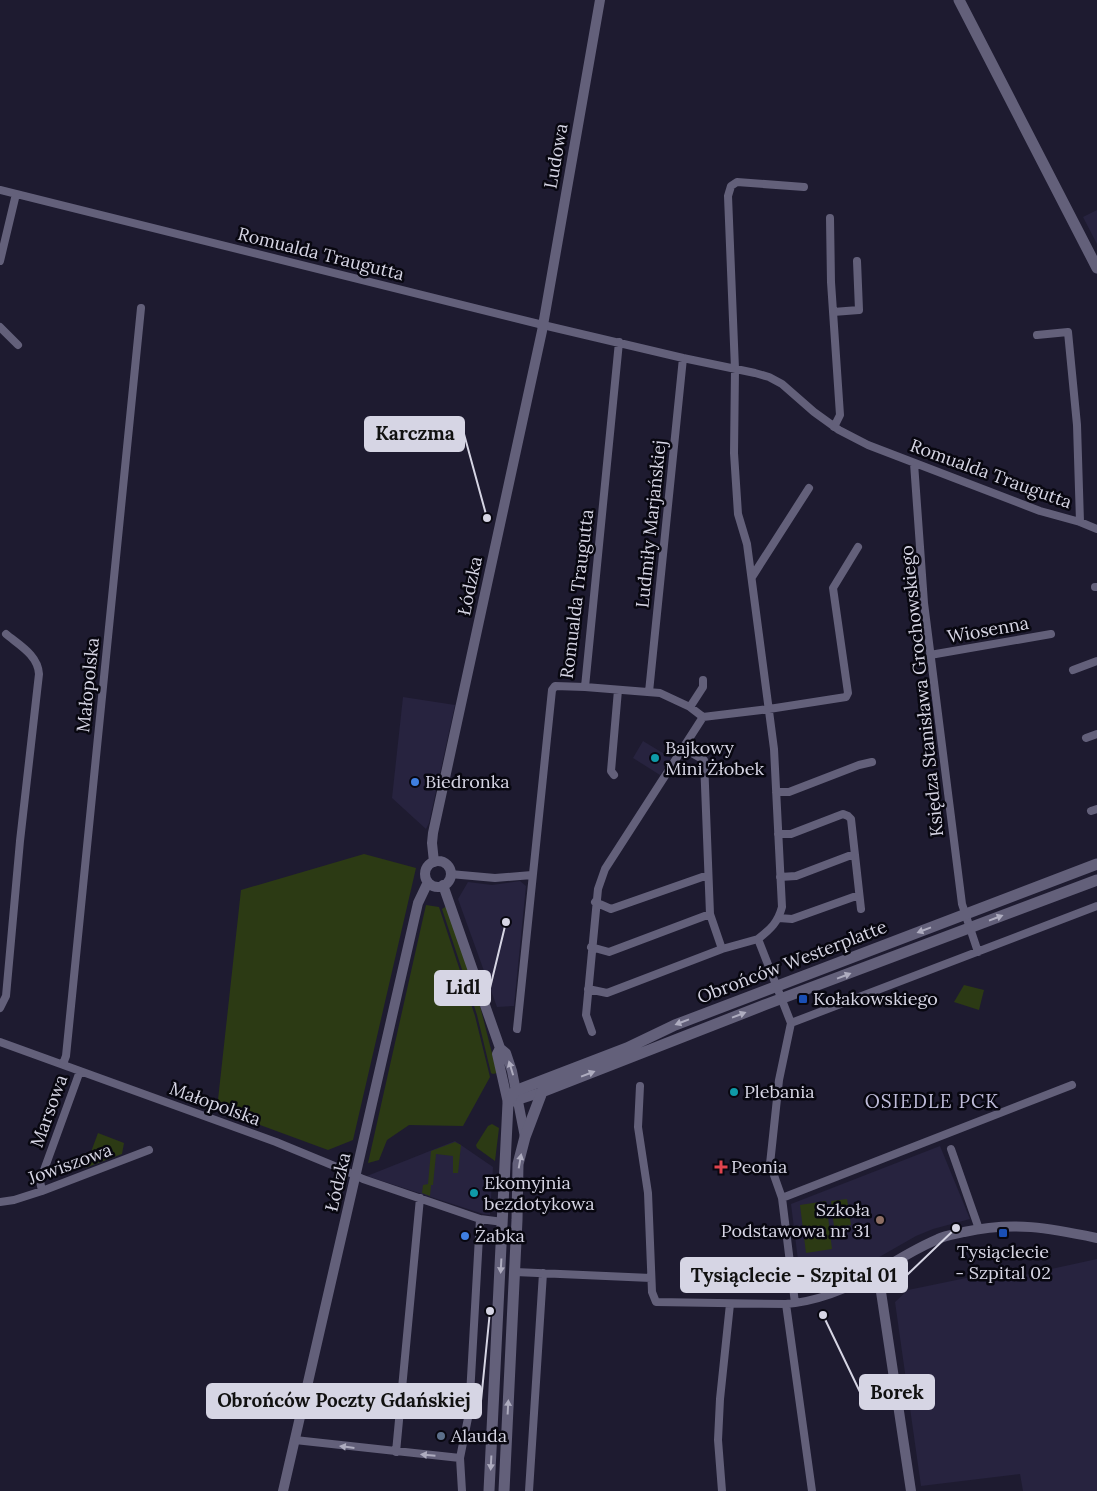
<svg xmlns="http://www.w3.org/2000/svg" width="1097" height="1491" viewBox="0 0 1097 1491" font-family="Lora,serif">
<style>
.built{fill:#27233f}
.green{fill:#2c3a14}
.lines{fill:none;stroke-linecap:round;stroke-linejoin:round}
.minor{stroke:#63607a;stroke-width:8}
.tertiary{stroke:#63607a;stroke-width:10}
.secondary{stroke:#63607a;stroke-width:11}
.oneway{fill:#aeacbf}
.culture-dot{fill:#0f9aa8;stroke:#080710;stroke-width:2}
.shop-dot{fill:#3f7fe0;stroke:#080710;stroke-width:2}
.transit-dot{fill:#1a4fb4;stroke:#080710;stroke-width:2}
.health-dot{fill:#e0444e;stroke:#080710;stroke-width:2}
.education-dot{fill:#8d6e63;stroke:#080710;stroke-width:2}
.service-dot{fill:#5c6f8a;stroke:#080710;stroke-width:2}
.labels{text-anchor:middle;stroke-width:5;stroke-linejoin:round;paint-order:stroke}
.street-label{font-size:18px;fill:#d6d5e4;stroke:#080710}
.poi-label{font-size:18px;fill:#d6d5e4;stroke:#080710;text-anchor:start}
.neighbourhood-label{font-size:19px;letter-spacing:1px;fill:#bfbcda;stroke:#080710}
.leader{fill:none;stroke:#d6d5e4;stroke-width:2}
.callout-dot{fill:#d6d5e4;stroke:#080710;stroke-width:2}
.callout{fill:#d6d5e4;stroke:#d6d5e4;stroke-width:2}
.callout-label{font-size:19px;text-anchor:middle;font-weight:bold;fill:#111}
</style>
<rect width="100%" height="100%" fill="#1e1b30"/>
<path class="built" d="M1097 210V244L1083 217Z
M403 697 455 705 429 823 426 829 392 798Z
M643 741 671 758 660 775 633 758Z
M520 881 526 886 514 1006 497 1007 458 899 468 882 492 885Z
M455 1141 493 1167 490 1215 483 1214 367 1176Z
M940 1146 970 1219 933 1229 916 1236 839 1280 802 1292 791 1204Z
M1097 1259V1491H1023L1020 1474 921 1486 895 1302 908 1290 1005 1270 1008 1272 1010 1278Z"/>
<path class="green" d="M364 854 416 868 353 1140 328 1150 217 1109 241 890Z
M426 905 439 907 475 1016 490 1077 463 1126 409 1125 387 1140 379 1160 368 1163Z
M447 906 480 1006 497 1073 493 1074 491 1073 477 1015 442 909Z
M964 985 984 990 979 1010 954 1002Z
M492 1124 499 1128 495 1161 477 1148 476 1145 488 1126Z
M98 1133 124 1143 122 1154 85 1168Z
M455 1142 461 1145 458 1173H453V1156L436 1154 433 1185H431L430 1196 422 1193 423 1185 428 1184 431 1151Z
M847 1199 851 1225 834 1227 831 1201Z
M826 1201 832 1249 806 1253 800 1205Z"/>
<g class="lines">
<path class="minor" d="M804 187 737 182 731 186 728 196 735 369 734 453 738 514 747 544 774 749 782 907C778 922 771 929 758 939L791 1023 1097 906
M0 190 543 325 683 358 755 373 769 377 782 384 814 412 839 430 868 445 1040 511 1080 522 1097 529
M830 218 831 282 840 415 834 427
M0 261 16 194
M833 312 859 310 857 261
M0 327 18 345
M1037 335 1068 332 1077 425 1080 522
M914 463 924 603 962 904 978 952
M752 577 809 488
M1095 587H1097
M930 655 1051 634
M1073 670 1097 661
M585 687 660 693 690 707 703 717 769 709 846 697 848 693 833 588 858 547
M649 692 683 358
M690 707 703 687V680
M1086 738 1097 734
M683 748 704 760 710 914 722 949 758 939
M614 775 611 771 618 690
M776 792H789L859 765 872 762
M1091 811 1097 809
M778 834H791L843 814 848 816 851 819 861 909
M450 874 495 878 532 875
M780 877 796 876 854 854
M595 902 611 909 708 875
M779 918 792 919 859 895
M591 947 609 952 710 914
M588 989 607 993 722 949
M0 1008 6 996 20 841 39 674C38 655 19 645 6 634
M791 1023 779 1080 770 1164 782 1198 795 1303
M517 1029 552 690 555 686 585 687 619 342
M592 1032 586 1015 598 889 605 869 703 717
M0 1042 276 1142 344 1170 363 1179 480 1219 503 1222
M63 1064 66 1056 141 308
M640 1086 638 1127 648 1193 652 1292 656 1302 786 1304C820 1301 849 1289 878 1272
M951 1149 979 1229
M42 1191 40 1181 80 1071
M782 1198 1072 1085
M0 1202 14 1200 42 1191 149 1150
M515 1272 651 1278
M786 1304 812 1491
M295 1440 460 1458
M396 1452 420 1198
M462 1491 460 1458 469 1413 480 1219
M529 1491 543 1273
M722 1491 718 1440 720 1399 730 1304"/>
<path class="tertiary" d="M425 874a13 13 0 1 1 26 0a13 13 0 1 1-26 0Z
M434 862 432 843 433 833 542 331 600 0
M443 885 500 1048 506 1053 512 1071 525 1137
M500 1048 497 1054 508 1103 542 1092
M283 1491 418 903 428 882
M911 1491 878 1272C897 1260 917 1248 938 1239 946 1235 956 1234 964 1232 1014 1221 1049 1228 1097 1238"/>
<path class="secondary" d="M959 0 1097 268
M489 1491 508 1103 515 1091 627 1048 675 1025 1097 864
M504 1491 517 1220 518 1164 525 1137 542 1092 767 1004 1097 880"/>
</g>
<defs><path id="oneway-solid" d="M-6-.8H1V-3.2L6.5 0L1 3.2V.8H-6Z" transform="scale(1.25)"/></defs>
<g class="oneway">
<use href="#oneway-solid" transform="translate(996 918) rotate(-21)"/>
<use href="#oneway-solid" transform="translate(924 930) rotate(159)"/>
<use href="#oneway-solid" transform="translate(844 976) rotate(-21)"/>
<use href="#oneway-solid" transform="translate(739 1015) rotate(-21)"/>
<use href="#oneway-solid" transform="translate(682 1022) rotate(159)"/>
<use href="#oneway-solid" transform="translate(511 1068) rotate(-107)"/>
<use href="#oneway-solid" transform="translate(588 1074) rotate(-21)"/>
<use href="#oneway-solid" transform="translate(520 1161) rotate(-80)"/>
<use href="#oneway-solid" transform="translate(501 1266) rotate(93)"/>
<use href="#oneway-solid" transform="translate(508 1407) rotate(-87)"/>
<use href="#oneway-solid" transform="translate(347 1447) rotate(-173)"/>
<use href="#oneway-solid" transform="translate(428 1455) rotate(-175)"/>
<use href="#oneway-solid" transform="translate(491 1463) rotate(93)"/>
</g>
<g class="culture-dot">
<circle cx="655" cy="758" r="5"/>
<circle cx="734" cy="1092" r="5"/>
<circle cx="474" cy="1193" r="5"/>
</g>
<g class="shop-dot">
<circle cx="415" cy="782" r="5"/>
<circle cx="465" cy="1236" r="5"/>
</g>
<g class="transit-dot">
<rect x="798" y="994" width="10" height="10" rx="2.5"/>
<rect x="998" y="1228" width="10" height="10" rx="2.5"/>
</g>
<path class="health-dot" d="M718.5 1159.5h5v5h5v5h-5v5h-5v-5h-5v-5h5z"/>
<circle class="education-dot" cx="880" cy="1220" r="5"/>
<circle class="service-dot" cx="441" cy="1436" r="5"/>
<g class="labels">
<g class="street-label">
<text transform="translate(556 156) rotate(-80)" y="6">Ludowa</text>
<text transform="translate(321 254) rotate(14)" y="6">Romualda Traugutta</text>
<text transform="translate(991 474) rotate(20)" y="6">Romualda Traugutta</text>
<text transform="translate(651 524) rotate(-84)" y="6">Ludmiły Marjańskiej</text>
<text transform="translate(470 586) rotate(-78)" y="6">Łódzka</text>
<text transform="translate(577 594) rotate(-83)" y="6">Romualda Traugutta</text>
<text transform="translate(988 630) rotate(-10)" y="6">Wiosenna</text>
<text transform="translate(88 685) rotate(-84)" y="6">Małopolska</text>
<text transform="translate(922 691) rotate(-96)" y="6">Księdza Stanisława Grochowskiego</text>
<text transform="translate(792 962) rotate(-21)" y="6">Obrońców Westerplatte</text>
<text transform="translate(215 1104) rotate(20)" y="6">Małopolska</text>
<text transform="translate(49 1111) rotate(-70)" y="6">Marsowa</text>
<text transform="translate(70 1164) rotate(-20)" y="6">Jowiszowa</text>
<text transform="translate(338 1182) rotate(-77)" y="6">Łódzka</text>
</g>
<g class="poi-label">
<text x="665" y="754">Bajkowy<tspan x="665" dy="21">Mini Żłobek</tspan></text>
<text x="425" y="788">Biedronka</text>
<text x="813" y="1005">Kołakowskiego</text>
<text x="744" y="1098">Plebania</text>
<text x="731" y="1173">Peonia</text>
<text x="484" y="1189">Ekomyjnia<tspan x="484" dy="21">bezdotykowa</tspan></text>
<text x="870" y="1216" text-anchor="end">Szkoła<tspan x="870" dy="21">Podstawowa nr 31</tspan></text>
<text x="475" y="1242">Żabka</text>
<text x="1003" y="1258" text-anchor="middle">Tysiąclecie<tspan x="1003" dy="21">- Szpital 02</tspan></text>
<text x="451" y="1442">Alauda</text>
</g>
<g class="neighbourhood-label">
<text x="932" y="1108">OSIEDLE PCK</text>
</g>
</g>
<path class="leader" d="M487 518L464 434M506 922L490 988M956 1228L907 1275M823 1315L860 1392M490 1311L481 1401"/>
<g class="callout-dot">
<circle cx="487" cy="518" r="5"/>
<circle cx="506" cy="922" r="5"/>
<circle cx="956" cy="1228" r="5"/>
<circle cx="823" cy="1315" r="5"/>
<circle cx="490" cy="1311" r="5"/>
</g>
<g class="callout">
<rect x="365" y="417" width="99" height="34" rx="5"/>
<rect x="435" y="971" width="55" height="34" rx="5"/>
<rect x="681" y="1258" width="226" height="34" rx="5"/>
<rect x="860" y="1375" width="74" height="34" rx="5"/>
<rect x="207" y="1384" width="274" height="34" rx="5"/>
</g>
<g class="callout-label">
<text x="415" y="440">Karczma</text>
<text x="463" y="994">Lidl</text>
<text x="794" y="1282">Tysiąclecie - Szpital 01</text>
<text x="897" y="1399">Borek</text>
<text x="344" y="1407">Obrońców Poczty Gdańskiej</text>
</g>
</svg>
